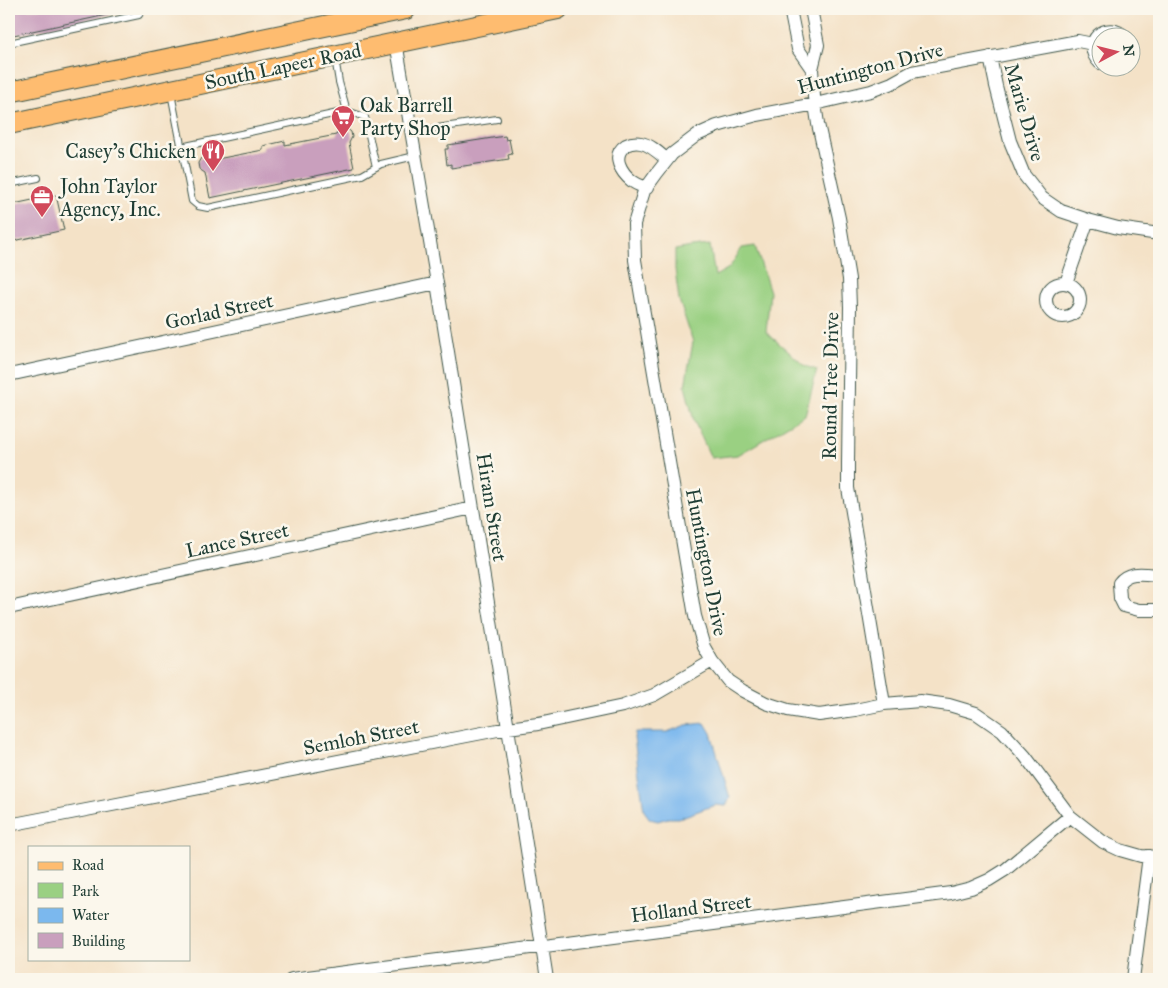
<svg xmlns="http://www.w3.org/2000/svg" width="1168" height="988" viewBox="0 0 1168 988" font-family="'IM FELL Great Primer',serif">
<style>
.green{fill:#9ad082;stroke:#5c865b}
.water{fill:#7bb8ee;stroke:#4d7a91}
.building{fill:#c99fbd}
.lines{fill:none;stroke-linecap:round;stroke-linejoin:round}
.service-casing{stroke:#3f564a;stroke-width:8}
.minor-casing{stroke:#3f564a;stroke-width:14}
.primary-casing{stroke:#3f564a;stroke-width:22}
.service{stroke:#fff;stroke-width:6}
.minor{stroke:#fff;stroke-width:12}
.primary{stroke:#febc70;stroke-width:20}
.labels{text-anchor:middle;stroke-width:5;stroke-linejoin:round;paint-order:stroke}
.street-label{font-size:20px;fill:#1f3d34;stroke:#fbf7ec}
.poi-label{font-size:20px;fill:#1f3d34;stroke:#fbf7ec;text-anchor:start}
</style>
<rect width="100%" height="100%" fill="#fbf7ec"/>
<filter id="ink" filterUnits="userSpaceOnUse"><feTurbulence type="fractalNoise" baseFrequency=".02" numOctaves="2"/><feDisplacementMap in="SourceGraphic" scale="10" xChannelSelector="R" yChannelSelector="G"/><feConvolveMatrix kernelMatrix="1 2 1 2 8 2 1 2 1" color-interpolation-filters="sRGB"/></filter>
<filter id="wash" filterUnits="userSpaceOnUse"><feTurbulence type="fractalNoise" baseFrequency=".0096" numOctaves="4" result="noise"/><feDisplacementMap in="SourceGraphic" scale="20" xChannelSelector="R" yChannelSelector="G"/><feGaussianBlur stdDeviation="1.12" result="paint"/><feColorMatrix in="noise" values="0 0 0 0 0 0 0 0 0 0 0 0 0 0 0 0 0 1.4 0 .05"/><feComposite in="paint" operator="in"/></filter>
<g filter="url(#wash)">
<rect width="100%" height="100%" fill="#f4e2c7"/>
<path class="green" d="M710 245 715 276 729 268 742 248 755 246 770 292 766 332 805 366 817 370 805 415 738 455 711 458 694 421 685 386 693 342 679 300 675 269V250L692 247Z"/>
<path class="water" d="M705 723 711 733 730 798 726 806 715 805 679 818H668L658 821 650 819 644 811 634 738 635 732H667L686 725Z"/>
<g id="blocks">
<path class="building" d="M9 9H115L116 13 9 36Z
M346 128 351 132 352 137 349 143 354 168 210 198 205 173 199 169 198 163 201 158 207 156 212 160 263 150V146L285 141V145L336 135 340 129Z
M505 136 506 140 509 139 512 154 508 155 509 159 451 168V164L447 165 445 149H448V145Z
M56 195 64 230 9 242V205Z"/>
</g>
</g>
<g filter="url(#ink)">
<use href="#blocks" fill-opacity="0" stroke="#3f564a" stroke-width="1"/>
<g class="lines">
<g class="service-casing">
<path id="service" d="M9 43 139 15 142 9
M335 58 339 82 347 111 365 117 376 167
M171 93 192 201 198 206 208 208 362 175 381 164 415 156
M411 132 497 119
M181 147 347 111
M9 184 38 178"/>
</g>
<g class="minor-casing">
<path id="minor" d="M790 9 798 49 812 69
M811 9 818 45 812 69 814 97 818 124 839 218 849 279 850 307 848 463V488L884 704
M396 42 437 283 508 728 547 979
M1093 44 1078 41 912 72 892 83 871 91 815 104 757 115 717 126 697 135 672 154 657 173 644 191 634 224 635 260 695 616 704 647 712 661 728 681 743 691 766 703 788 710 819 715 855 710 884 704 920 701 949 705 976 713 1002 731 1025 756 1070 816 1103 842 1120 850 1141 856 1159 857
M990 57 996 86 1010 141 1024 175 1042 198 1061 211 1088 220 1118 228 1159 234
M1100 63C1079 43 1107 17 1126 38
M647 188C642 186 637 185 632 181 622 173 610 156 626 145 630 143 636 142 641 143 651 145 659 153 667 160
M1046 300a17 17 0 1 1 34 0a17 17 0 1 1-34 0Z
M1066 283 1088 220
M9 375 437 283
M1159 575C1145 574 1128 570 1119 583L1120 598 1124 606 1139 610H1159
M9 608 473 508
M9 825 508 728 538 724 623 706 654 695 712 661
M292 979 951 893 971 888 989 880 1005 870 1070 816
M1133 979 1149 856"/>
</g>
<g class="primary-casing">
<path id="primary" d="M9 92 406 9
M9 124 558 9"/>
</g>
<use href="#service" class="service"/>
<use href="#minor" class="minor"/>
<use href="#primary" class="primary"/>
</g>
</g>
<defs>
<g id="supermarket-pin" transform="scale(1.25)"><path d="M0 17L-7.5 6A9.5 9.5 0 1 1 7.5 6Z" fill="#d1495b" stroke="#fbf7ec"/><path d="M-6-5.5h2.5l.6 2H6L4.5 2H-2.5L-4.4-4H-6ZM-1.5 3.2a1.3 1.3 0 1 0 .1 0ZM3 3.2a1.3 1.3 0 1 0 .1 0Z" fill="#fff"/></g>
<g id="restaurant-pin" transform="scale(1.25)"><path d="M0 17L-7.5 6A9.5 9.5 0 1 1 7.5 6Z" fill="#d1495b" stroke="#fbf7ec"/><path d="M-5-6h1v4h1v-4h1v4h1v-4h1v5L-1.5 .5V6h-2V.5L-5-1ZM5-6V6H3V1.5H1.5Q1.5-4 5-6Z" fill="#fff"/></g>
<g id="office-pin" transform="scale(1.25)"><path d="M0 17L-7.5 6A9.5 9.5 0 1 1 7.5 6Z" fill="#d1495b" stroke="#fbf7ec"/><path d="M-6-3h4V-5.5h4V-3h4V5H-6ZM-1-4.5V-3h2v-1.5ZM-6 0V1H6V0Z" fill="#fff"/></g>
</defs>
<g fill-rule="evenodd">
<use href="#supermarket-pin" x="343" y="117"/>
<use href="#restaurant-pin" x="213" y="151"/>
<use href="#office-pin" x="42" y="197"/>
</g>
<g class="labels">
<g class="street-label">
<text transform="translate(283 66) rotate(-12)" y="7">South Lapeer Road</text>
<text transform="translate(870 68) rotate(-15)" y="7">Huntington Drive</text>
<text transform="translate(1025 112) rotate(74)" y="7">Marie Drive</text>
<text transform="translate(219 311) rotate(-12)" y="7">Gorlad Street</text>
<text transform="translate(830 386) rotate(-89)" y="7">Round Tree Drive</text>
<text transform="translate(492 507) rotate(81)" y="7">Hiram Street</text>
<text transform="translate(237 540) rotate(-12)" y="7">Lance Street</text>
<text transform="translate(707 562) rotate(79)" y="7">Huntington Drive</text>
<text transform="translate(361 737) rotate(-11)" y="7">Semloh Street</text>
<text transform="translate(691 908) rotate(-7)" y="7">Holland Street</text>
</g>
<g class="poi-label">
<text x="360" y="112">Oak Barrell<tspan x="360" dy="23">Party Shop</tspan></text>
<text x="196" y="158" text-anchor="end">Casey's Chicken</text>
<text x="60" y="193">John Taylor<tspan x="60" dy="23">Agency, Inc.</tspan></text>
</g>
</g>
<rect width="1168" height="988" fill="none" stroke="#fbf7ec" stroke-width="30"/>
<rect x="28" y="846" width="162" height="115" fill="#fbf7ec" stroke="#a3ada2"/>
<rect x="38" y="862" width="25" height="8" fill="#febc70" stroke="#a3ada2"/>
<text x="72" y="870" font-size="15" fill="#1f3d34">Road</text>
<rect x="38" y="883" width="25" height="15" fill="#9ad082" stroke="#a3ada2"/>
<text x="72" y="896" font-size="15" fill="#1f3d34">Park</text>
<rect x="38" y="908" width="25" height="15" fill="#7bb8ee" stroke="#a3ada2"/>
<text x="72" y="920" font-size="15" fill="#1f3d34">Water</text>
<rect x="38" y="933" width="25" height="15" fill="#c99fbd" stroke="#a3ada2"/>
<text x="72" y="946" font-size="15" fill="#1f3d34">Building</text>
<g transform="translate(1116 52) rotate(83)"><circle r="24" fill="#fbf7ec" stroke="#a3ada2"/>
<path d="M0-4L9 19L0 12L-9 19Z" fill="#d1495b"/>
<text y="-8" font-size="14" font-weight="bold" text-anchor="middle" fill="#1f3d34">N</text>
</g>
</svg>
